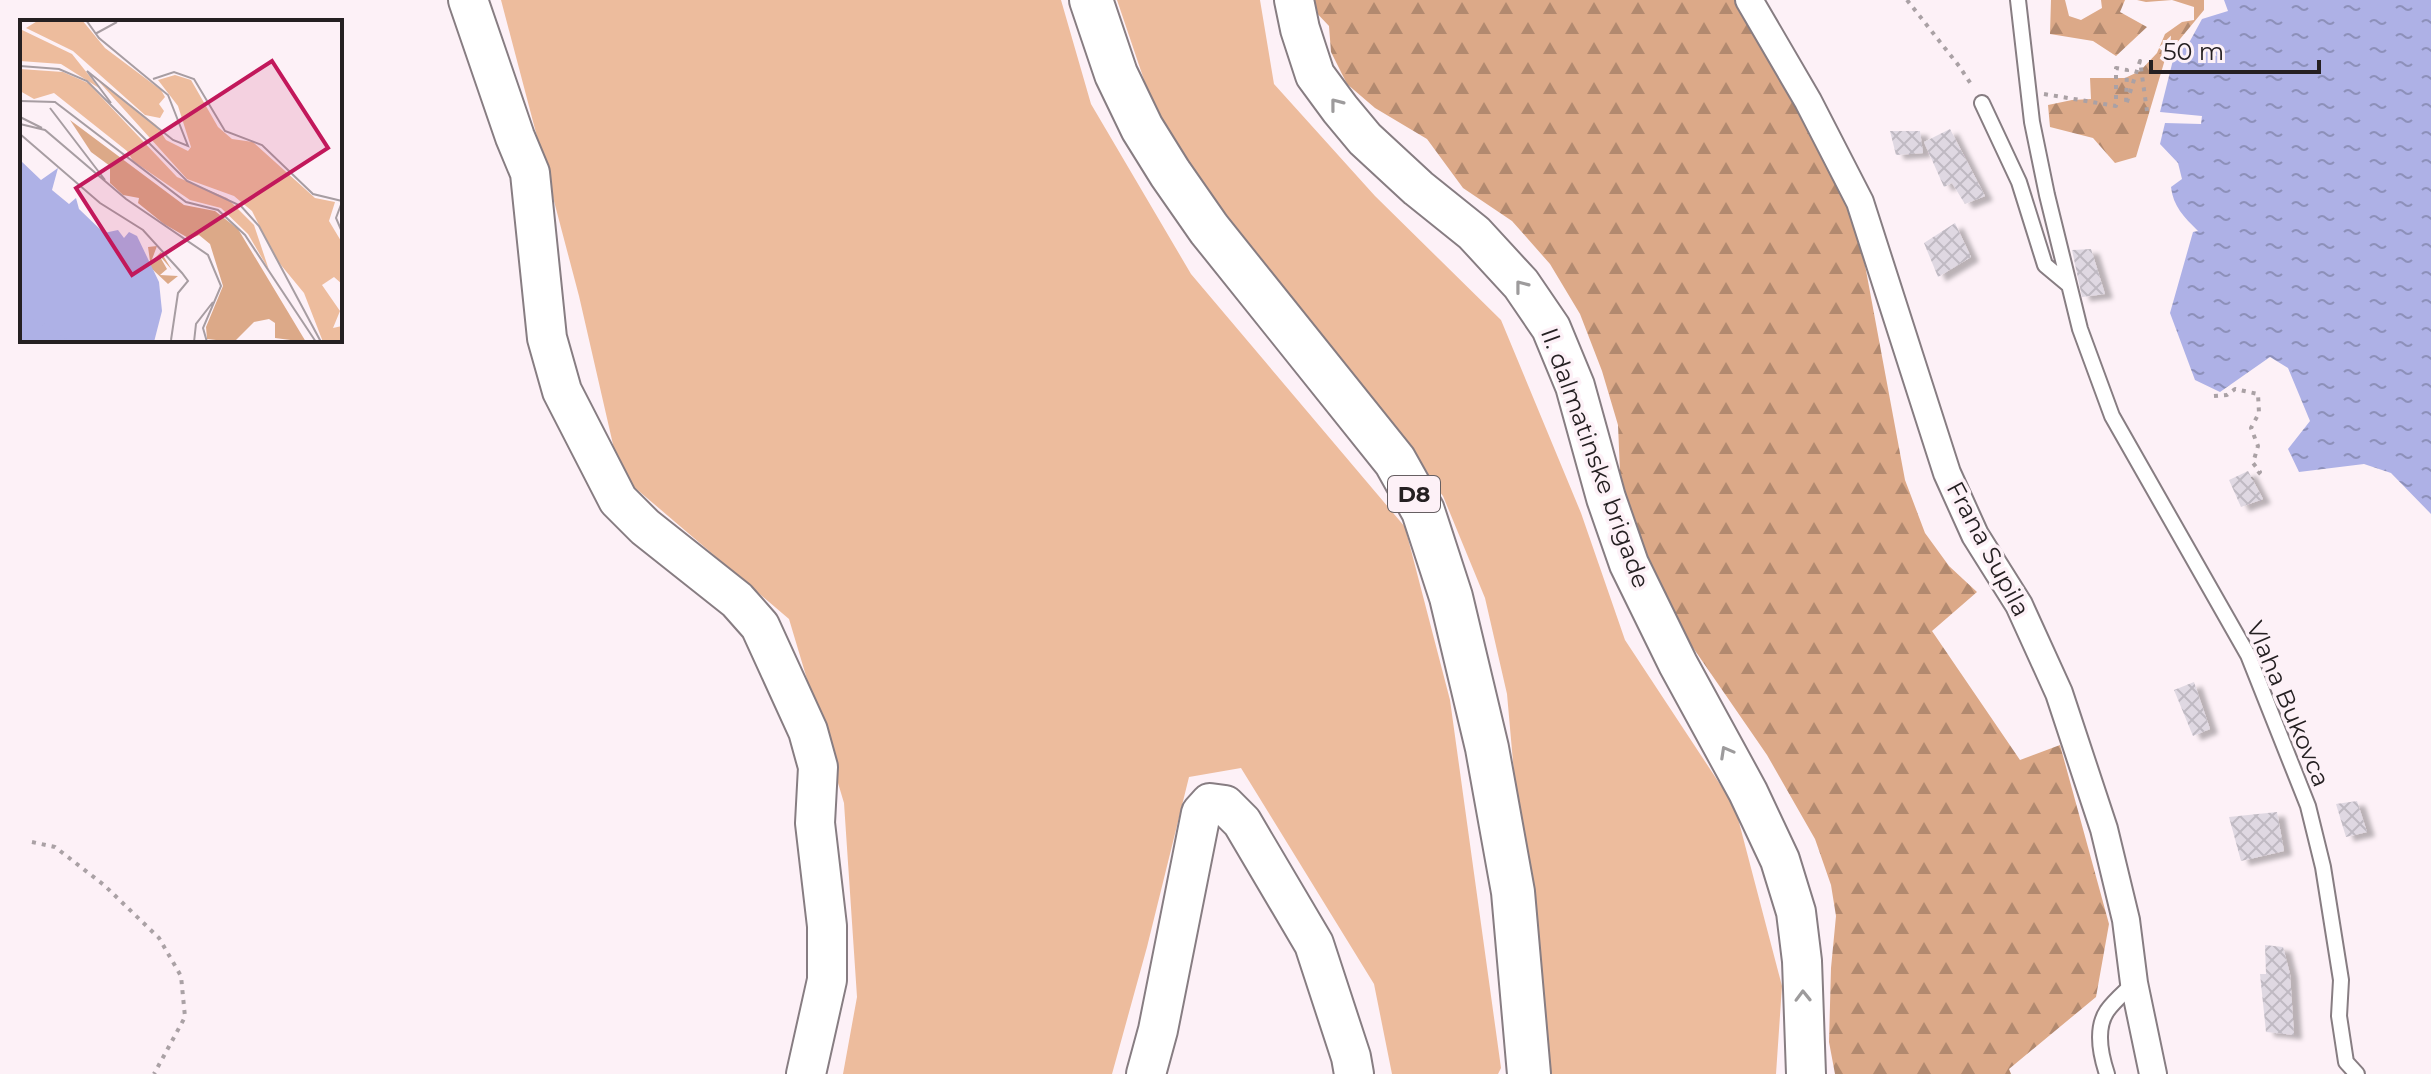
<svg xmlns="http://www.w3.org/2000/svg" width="2431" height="1074" viewBox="0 0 2431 1074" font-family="Montserrat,sans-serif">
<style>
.green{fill:#edbc9d}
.forest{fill:url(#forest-firs)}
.water{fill:url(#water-ripples)}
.building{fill:url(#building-cross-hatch);filter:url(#shadow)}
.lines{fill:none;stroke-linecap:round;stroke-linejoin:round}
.lane-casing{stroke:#877d82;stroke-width:18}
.street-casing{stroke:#877d82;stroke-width:30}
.secondary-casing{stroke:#877d82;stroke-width:42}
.primary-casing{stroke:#877d82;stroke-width:46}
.path{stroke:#aaa1a5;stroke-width:4;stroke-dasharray:4 6;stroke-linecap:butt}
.lane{stroke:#fff;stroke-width:14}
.street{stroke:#fff;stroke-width:26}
.secondary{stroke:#fff;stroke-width:38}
.primary{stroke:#fff;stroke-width:42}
.oneway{stroke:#9d9b9c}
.labels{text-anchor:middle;stroke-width:7;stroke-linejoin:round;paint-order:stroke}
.shield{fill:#fdf1f7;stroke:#665f62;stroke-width:2}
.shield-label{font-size:22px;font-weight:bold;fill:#252022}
.street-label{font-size:24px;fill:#252022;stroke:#fdf1f7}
.inset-river{fill:none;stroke:#aeb1e6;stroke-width:4}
.inset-road{fill:none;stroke:#a79da2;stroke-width:2}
.view{fill:#c2185b;fill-opacity:0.15;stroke:#c2185b;stroke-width:4}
.inset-edge{fill:none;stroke:#252022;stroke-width:4}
</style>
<defs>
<pattern id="forest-firs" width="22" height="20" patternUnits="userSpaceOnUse" patternTransform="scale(2)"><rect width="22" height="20" fill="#dca988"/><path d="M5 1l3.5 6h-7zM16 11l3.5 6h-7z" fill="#b2896f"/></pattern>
<pattern id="water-ripples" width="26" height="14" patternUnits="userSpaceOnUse" patternTransform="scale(2)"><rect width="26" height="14" fill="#aeb1e6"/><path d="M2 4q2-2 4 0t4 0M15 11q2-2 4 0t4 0" fill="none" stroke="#8d90ba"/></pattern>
<pattern id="building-cross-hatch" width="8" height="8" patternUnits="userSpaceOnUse" patternTransform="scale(2)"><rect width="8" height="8" fill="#dfd8e2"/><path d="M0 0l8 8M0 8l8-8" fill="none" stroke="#bfb9c2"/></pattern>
<filter id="shadow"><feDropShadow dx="8" dy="4.5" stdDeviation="2" flood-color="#0004"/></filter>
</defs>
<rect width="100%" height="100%" fill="#fdf1f7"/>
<path class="green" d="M501 0H1061L1091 104 1191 274 1405 527 1450 700 1501 1068 1498 1074H1392L1374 984 1241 768 1189 777 1147 947 1112 1074H843L857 997 844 803 789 619 620 475 579 296Z
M1117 0H1260L1274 84 1375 196 1501 320 1581 513 1625 640 1735 807 1782 986 1776 1074H1547L1534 999 1507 694 1485 598 1443 496 1235 237 1162 133Z"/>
<path class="forest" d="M1311 0H1734L1795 94 1839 173 1865 265 1905 480 1925 533 1949 566 1977 592 1932 631 2020 760 2060 745 2109 924 2096 997 2009 1069 2011 1074H1835L1829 1042 1831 968 1836 916 1831 885 1815 839 1767 755 1636 565 1621 496 1618 425 1602 371 1580 314 1550 264 1512 221 1463 188 1427 139 1375 108 1347 84 1331 52 1329 26 1311 7Z
M2051 0H2065L2069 16 2081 20 2102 8 2101 0H2125L2120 12 2147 27 2116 56 2093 41 2050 34Z
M2137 0H2204V10L2166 56 2136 157 2115 163 2093 138 2050 127 2048 105 2072 100 2091 99 2090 78H2125L2140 71 2157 53 2165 34 2182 22 2194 20V7L2172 0 2146 2Z"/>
<path class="water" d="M2224 0H2431V514L2391 473 2364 464 2299 472 2288 449 2310 421 2288 368 2270 357 2220 392 2195 380 2170 313 2193 232 2198 231C2184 217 2173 206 2171 187L2182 179 2178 163 2160 144 2165 123 2201 124 2202 116 2160 112 2174 56 2190 41 2202 19 2228 11Z"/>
<path class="building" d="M1950 129 1985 196 1965 204 1952 183 1944 187 1924 142Z
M1890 131H1920L1923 153 1896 155Z
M1955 223 1971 257 1938 277 1924 243Z
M2091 249 2105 294 2082 297 2072 250Z
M2248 471 2263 499 2241 507 2229 480Z
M2194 682 2210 729 2193 736 2174 690Z
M2357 801 2367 832 2346 837 2336 804Z
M2277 812 2284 851 2241 861 2229 817Z
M2265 945 2283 947 2290 974 2294 1035 2266 1032 2260 974H2266Z"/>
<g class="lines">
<g class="lane-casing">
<path id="lane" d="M2018 0 2032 122 2047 195 2080 329 2112 416 2248 655 2308 806 2323 867 2341 980 2339 1016 2346 1062 2357 1074
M1982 103 2019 182 2045 265 2069 285
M2107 1074C2101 1056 2095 1029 2107 1011 2114 1001 2125 992 2134 983"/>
</g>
<g class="street-casing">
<path id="street" d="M1749 0 1808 101 1860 202 1947 473 1975 535 2019 605 2059 693 2104 829 2126 920 2134 983 2153 1074"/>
</g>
<g class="secondary-casing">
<path id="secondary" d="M468 0 515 137 530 173 547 338 562 391 618 500 645 527 737 600 760 626 808 731 818 767 815 823 827 926V980L806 1074
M1294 0 1300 29 1315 75 1340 109 1365 139 1418 188 1474 233 1521 284 1551 328 1575 386 1606 498 1629 564 1678 664 1748 792 1780 860 1796 912 1802 961 1806 1074
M1146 1074 1158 1030 1201 813 1210 803 1225 805 1242 822 1314 944 1351 1057 1354 1074"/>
</g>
<g class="primary-casing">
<path id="primary" d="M1091 0 1116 74 1142 128 1170 173 1209 229 1395 461 1423 511 1451 597 1487 748 1513 892 1529 1074"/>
</g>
<path class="path" d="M1907 0 1959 66 1973 87
M2044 94 2116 106V68L2127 70 2126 105 2140 61 2147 111
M2214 396 2227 395 2235 389 2258 394 2259 413 2251 428 2258 446 2253 463 2260 472 2252 479
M32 842 55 847 104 885 159 938 181 976 185 1017 154 1074"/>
<use href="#lane" class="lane"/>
<use href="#street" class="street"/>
<use href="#secondary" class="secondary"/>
<use href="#primary" class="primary"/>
</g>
<defs><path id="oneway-chevron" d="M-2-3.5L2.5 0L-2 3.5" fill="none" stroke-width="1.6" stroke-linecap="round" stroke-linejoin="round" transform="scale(2)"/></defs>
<g class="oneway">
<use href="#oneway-chevron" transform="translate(1336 104) rotate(-128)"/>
<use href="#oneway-chevron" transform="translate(1521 286) rotate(-128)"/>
<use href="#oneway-chevron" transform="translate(1726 752) rotate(-119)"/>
<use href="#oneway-chevron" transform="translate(1803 996) rotate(-91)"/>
</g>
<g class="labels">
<rect class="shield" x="1388" y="476" width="52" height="36" rx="6"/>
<g class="shield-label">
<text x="1414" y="502">D8</text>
</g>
<g class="street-label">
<text transform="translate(1595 458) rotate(70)" y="8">II. dalmatinske brigade</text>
<text transform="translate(1988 549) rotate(62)" y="8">Frana Supila</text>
<text transform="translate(2288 704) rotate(67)" y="8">Vlaha Bukovca</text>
</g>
</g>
<g transform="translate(20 20)">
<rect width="322" height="322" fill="#fdf1f7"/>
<path d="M19 0H62L85 28 141 70 145 77 139 84 144 91 140 98 125 95 53 31 6 8ZM0 9 52 34 79 68 41 44 0 41ZM0 49 43 52 68 63 157 157 207 178 234 205 249 250 228 214 201 188 170 180 113 141 107 131 34 73 14 79 0 71ZM73 55 136 105 146 120 168 131 171 127 158 86 138 60 155 55 171 60 198 107 212 119 233 122 295 178 315 182 309 201 321 221 322 264 314 257 302 265 320 291 313 308 322 306V322H303L284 273 256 239 232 191 214 176 167 159Z" fill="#edbc9d"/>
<path d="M50 100 164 185 195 191 218 209 286 322 255 318V303L249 299 234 302 214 322 187 319 186 307 203 266 190 224 179 215 170 219 144 204 118 183 119 178 103 175 90 163V146L71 132ZM137 226 131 242 141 232 152 250 139 235 147 249 140 255 158 256 148 264 131 248 128 227Z" fill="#dca988"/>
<path d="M0 140 21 160 38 148 32 170 49 184 56 178 59 189 84 213 98 210 104 218 109 212 117 216 139 262 142 291 134 322H0Z" fill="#aeb1e6"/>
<path class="inset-river" d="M0 287 47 322"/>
<path class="inset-road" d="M66 0 79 18 148 75 168 126 153 120 67 51 91 83M75 14 97 2M0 46 39 49 67 61 167 161 221 186 239 206 301 322M133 59 154 52 174 59 205 111 242 125 293 174 322 181M0 81 35 82 166 182 198 190 225 215 296 322M30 88 85 160M0 97 22 108M0 104 25 110 106 179 188 235 201 266 183 308 187 322M0 114 80 183 123 210 162 253 168 261 158 273 151 320M322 182 316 198 322 212M174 322 176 304 193 282"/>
<path class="view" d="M252 41 308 128 112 255 56 168Z"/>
<rect width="322" height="322" class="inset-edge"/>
</g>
<path d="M2151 60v12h168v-12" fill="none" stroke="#252022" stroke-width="4"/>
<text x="2163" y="60" font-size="24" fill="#252022" stroke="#fdf1f7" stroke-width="6" paint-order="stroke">50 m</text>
</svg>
